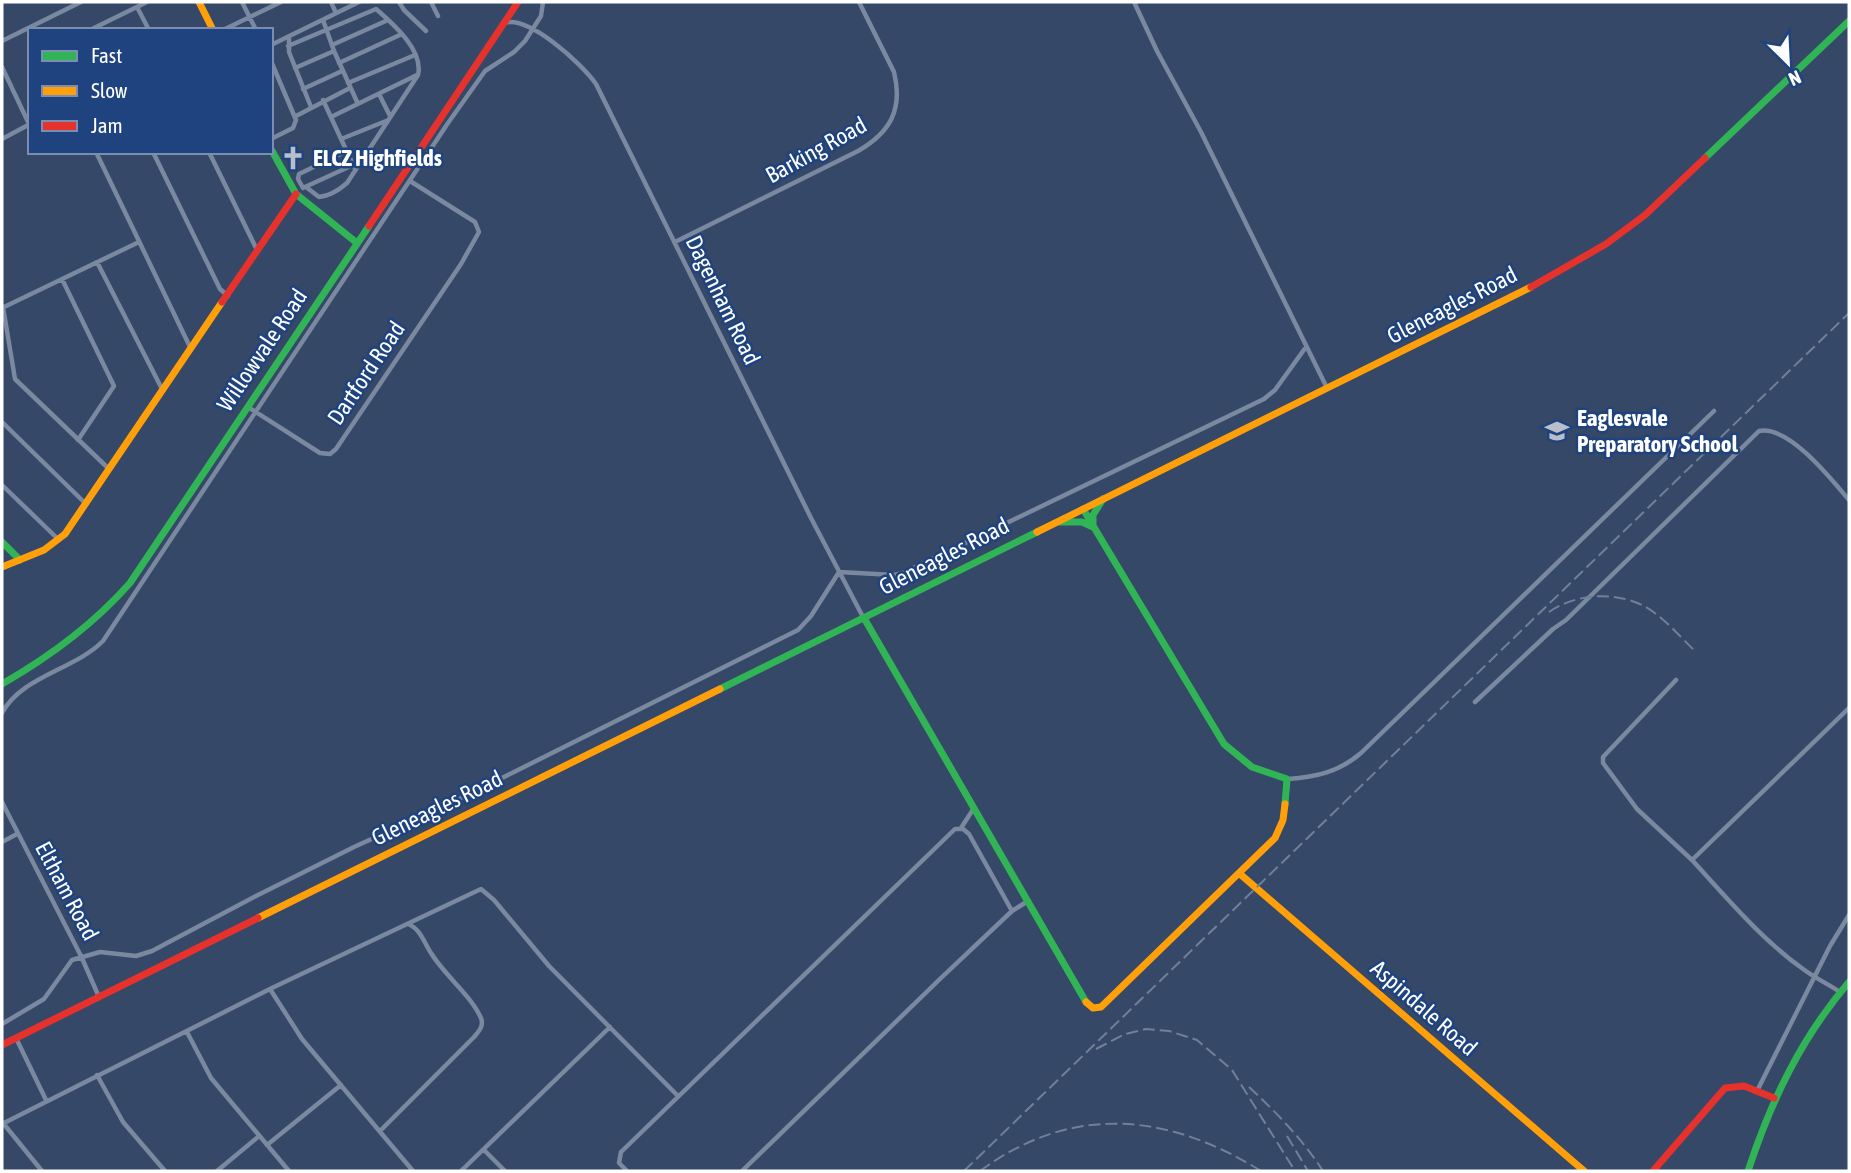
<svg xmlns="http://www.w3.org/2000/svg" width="1851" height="1173" viewBox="0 0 1851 1173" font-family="'Asap Condensed',sans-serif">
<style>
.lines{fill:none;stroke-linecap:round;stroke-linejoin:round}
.street{stroke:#7a899f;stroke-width:4.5}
.fast{stroke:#30b455;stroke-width:7}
.slow{stroke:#ff9f0a;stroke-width:7}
.jam{stroke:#e5322d;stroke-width:7}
.rail{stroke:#717f97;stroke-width:2;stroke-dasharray:12 5;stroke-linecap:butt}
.labels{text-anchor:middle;stroke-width:5;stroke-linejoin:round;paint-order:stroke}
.street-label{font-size:23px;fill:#fff;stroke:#1f437e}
.poi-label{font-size:23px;font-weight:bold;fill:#fff;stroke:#1f437e;text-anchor:start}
</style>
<rect width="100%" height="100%" fill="#354868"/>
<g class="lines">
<path class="street" d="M242 2 256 30
M331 2 336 13
M399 2 404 10 426 31
M431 2 438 16
M1134 2 1157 51 1201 132 1327 388
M137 7 149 30
M323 20 334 51 358 104
M504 23C529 15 582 64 596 84L811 518 863 617
M90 30 147 2
M223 30 281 2
M289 37V52L311 107
M2 41 81 2
M271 45 359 2
M332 45 388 20
M288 46 376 9C392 23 424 50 418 75L347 183C339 190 330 196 319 197L306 187
M271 61 296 120 293 128 271 139
M339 63 402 34
M2 67 29 124
M295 68 334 51
M348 83 415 55
M303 89 342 71
M379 94 390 116
M323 100 355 169
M296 116 350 88
M331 117 417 75
M2 139 30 124
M341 139 386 121
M96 152 191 349
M153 152 220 289 228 296
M209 152 257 250
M305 187 353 165
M303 188 298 179 299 174 347 151
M675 242 858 151C891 132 903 109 894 72L859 2
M97 262 163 391
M62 279 114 386 78 440
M3 307 15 379 109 469
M2 308 139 242
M248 407 320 453 330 454 336 449 461 264 479 232 475 222 410 181
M2 422 86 504
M2 485 59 540
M1676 680 1603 757V763L1637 809 1692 860
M1475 702 1553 629 1566 620 1759 431C1789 425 1832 480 1849 500
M2 713C22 676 74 670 103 641L448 123 485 71 514 52 525 41 541 16 543 2
M1288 779C1316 777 1339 772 1361 753L1714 411
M2 802 81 956 99 997
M961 828 974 808
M2 842 17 834
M270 989 302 1039 413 1171
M1840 992C1828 984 1815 978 1803 969 1761 939 1727 898 1692 860L1849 708
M2 1024 44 999 72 960 100 952 136 956 152 951 256 896 354 847 464 797 798 630 811 616 839 572 894 575 903 573 1264 399 1275 390 1306 347
M187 1032 211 1078 289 1171
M16 1038 46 1100
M97 1075 123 1122 165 1171
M1757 1091 1830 946 1849 915
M3 1123 42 1171
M2 1124 274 987 481 889 494 900 549 966 678 1096
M380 1131 474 1037C479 1031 484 1026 481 1018 470 994 445 976 431 953 424 943 421 929 408 924
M267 1145 341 1085
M484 1150 505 1171
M217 1171 258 1137
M461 1171 610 1027
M627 1171 619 1163 621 1152 955 829H963L969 834 1012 911
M742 1171 941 978 1012 911 1028 901"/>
<path class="fast" d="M271 149 296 194 357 243
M1705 158 1849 21
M1083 509 1224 744 1252 767 1287 779 1285 804
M1060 522H1082L1093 527
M1093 527V515L1103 499
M2 542 20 560
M864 618 1086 1002
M2 684C51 656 93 625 130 583L369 226
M720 689 1037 532
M1748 1171C1771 1101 1801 1038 1849 982"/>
<path class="slow" d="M199 2 213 30
M1037 532 1531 287
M2 567 44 550 65 534 222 302
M1240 874 1584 1171
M258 918 720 689
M1086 1002 1093 1008 1101 1007 1275 838 1283 820 1285 804"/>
<path class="jam" d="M369 226 518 2
M1531 287 1606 244 1645 215 1705 158
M222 302 296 194
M2 1045 258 918
M1653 1171 1725 1088 1744 1086 1774 1098"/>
<path class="rail" d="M1549 612C1575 594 1613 591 1642 605 1662 615 1679 636 1695 651
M1096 1049 1125 1034 1146 1029 1169 1031 1197 1040 1232 1070 1295 1171
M1249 1087C1277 1113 1303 1140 1323 1171
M1287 1136 1308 1171
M964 1171 1849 313
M980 1171C1072 1103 1168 1113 1261 1171"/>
</g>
<defs>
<g id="church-bare" transform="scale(1.89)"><path d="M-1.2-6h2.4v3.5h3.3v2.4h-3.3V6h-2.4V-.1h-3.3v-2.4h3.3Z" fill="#b8bfca" stroke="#1f437e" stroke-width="2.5" paint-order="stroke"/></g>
<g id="school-bare" transform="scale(1.89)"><path d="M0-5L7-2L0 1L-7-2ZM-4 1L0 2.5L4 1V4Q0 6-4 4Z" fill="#b8bfca" stroke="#1f437e" stroke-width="2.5" paint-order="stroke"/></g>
</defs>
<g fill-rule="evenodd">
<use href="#church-bare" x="293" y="158"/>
<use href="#school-bare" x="1557" y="431"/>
</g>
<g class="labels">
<g class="street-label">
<text transform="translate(816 150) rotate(-29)" y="8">Barking Road</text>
<text transform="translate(723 300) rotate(64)" y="8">Dagenham Road</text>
<text transform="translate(1452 305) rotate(-27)" y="8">Gleneagles Road</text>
<text transform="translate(262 350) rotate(-56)" y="8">Willowvale Road</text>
<text transform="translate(366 373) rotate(-56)" y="8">Dartford Road</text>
<text transform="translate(944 556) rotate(-27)" y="8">Gleneagles Road</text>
<text transform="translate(437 808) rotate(-26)" y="8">Gleneagles Road</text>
<text transform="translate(67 891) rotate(62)" y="8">Eltham Road</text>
<text transform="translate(1424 1008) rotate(41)" y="8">Aspindale Road</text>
</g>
<g class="poi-label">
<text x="313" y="166">ELCZ Highfields</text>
<text x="1577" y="426">Eaglesvale<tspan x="1577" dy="26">Preparatory School</tspan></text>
</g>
</g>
<rect width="1851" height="1173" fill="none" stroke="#ffffff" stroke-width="7"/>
<rect x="28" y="28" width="245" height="126" fill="#1f437e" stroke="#798eb2" stroke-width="2"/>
<rect x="42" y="51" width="35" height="10" fill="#30b455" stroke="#798eb2" stroke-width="2"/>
<text x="91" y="63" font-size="21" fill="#ffffff">Fast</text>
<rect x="42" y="86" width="35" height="10" fill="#ff9f0a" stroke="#798eb2" stroke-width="2"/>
<text x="91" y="98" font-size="21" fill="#ffffff">Slow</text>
<rect x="42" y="121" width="35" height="10" fill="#e5322d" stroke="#798eb2" stroke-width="2"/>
<text x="91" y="133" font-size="21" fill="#ffffff">Jam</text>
<g transform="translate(1788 63) rotate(156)" stroke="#1f437e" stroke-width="5" paint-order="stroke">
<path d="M0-5L12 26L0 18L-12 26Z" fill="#ffffff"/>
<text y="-10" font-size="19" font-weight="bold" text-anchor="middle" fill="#ffffff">N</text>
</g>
</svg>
